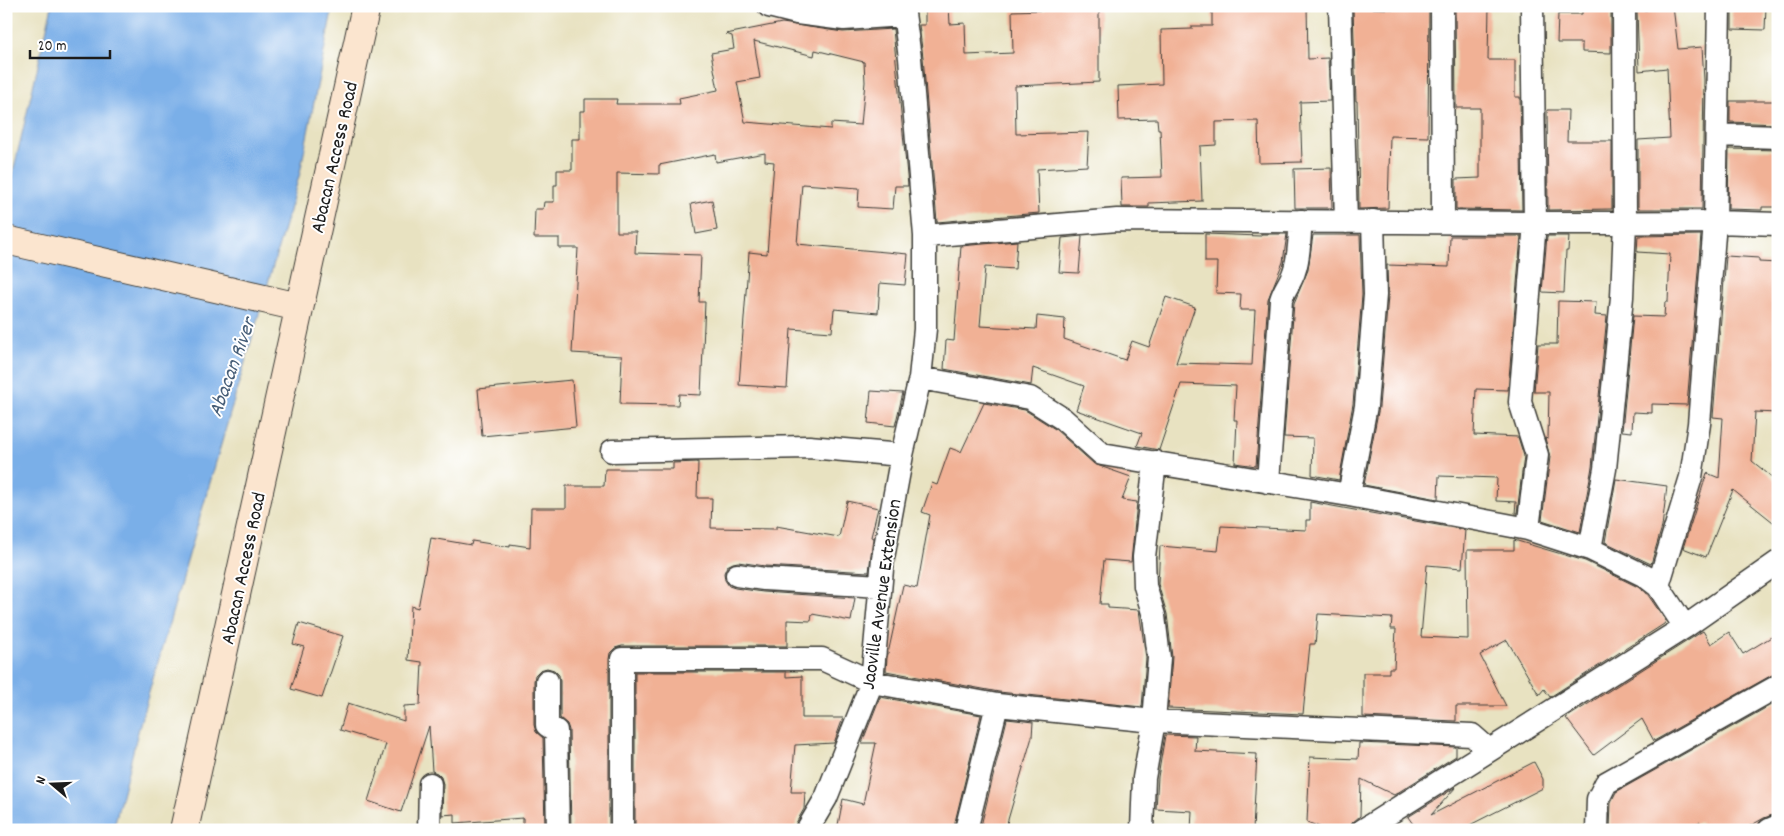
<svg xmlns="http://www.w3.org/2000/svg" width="1784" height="836" viewBox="0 0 1784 836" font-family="Dekko,sans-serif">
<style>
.water{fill:#7aafe8;stroke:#4b6682}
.building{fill:#f1b195;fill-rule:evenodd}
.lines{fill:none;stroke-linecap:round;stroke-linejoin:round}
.street-casing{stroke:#3b3a35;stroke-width:25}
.secondary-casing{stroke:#3b3a35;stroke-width:30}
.street{stroke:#fff;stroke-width:22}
.secondary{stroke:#fbe5cf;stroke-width:28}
.labels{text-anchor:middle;stroke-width:4;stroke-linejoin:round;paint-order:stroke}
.street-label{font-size:20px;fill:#1c1c1c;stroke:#fff}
.water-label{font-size:21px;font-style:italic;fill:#465e78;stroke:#fff}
</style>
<rect width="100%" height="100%" fill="#fff"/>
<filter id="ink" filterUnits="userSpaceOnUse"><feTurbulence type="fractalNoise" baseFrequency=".02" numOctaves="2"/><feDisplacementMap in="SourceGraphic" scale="10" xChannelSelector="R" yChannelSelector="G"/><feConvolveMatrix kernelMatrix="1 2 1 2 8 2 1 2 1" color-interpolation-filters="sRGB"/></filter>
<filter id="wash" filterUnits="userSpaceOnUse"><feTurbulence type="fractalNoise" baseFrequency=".0096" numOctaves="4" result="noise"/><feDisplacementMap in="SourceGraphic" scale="20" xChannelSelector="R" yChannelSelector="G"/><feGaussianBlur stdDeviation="1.12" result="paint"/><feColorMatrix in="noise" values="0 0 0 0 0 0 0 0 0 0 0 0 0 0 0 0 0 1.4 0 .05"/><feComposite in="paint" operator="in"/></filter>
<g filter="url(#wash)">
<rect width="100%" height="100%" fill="#e8e2c1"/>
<path class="water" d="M52 6H333L300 173 141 720 113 830H6V202Z"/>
<g id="blocks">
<path class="building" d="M925 6H949L950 24 965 23 966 55 1013 53 1012 11 1045 10V6H1099V82L1015 86 1016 134 1089 132 1087 166 1037 169 1039 213 937 222 923 57 919 25H925Z
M1212 6H1307L1308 59 1328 58 1330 101 1300 102 1302 162 1259 163 1258 121 1216 122V145L1200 146 1202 201 1149 203V207H1122L1121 178 1162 177 1160 129H1158L1157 119 1119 120 1118 86 1162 84 1161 30 1192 29V26H1212Z
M1397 6H1429L1428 137 1390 136 1388 208 1359 209 1357 101H1356L1353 8 1397 9Z
M1455 6H1489L1488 60H1515V97H1520L1522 210 1456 209V179L1480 178V108H1456Z
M1646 6H1673L1678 49 1702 47 1704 80 1702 209H1638V140L1670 138 1667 68 1639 71 1637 10H1647Z
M1732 6H1766L1765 30 1732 29Z
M1582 9H1611V53L1582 52V43H1557L1558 14H1582Z
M782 23 843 32 893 29 908 186H895L893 209 858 207 859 188 802 184 797 244 908 254 905 285 880 283 878 313 834 309 832 332 791 329 787 388 739 385 749 252 767 254 774 162 765 161V153L716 162 715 154 659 165V174L617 173V232H636L635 253 701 255 699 302H705L701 395 679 394 678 405 620 404 622 356 572 353 578 248H559V238H534L535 209H543L544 202H554V185H557V170H572V139H580V111H585V99H617L616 104H680L679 98 718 90 711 53 734 49 732 36 726 34ZM754 41 814 56 815 50 864 62 865 82 861 125 831 123V129L745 122 737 82 760 78Z
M1730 101H1778V124L1730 122Z
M1547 110H1568L1567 141H1612V209L1548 210Z
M1729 149 1778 150V207H1762V210L1728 209Z
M1331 168 1332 208H1295L1294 169Z
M712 200 717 230 696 234 691 204Z
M1205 234 1261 236V234H1287L1283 262 1268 299 1256 466 1235 463 1237 420H1234L1236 386 1181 384 1159 450 1137 446 1142 433 1076 410 1084 386 1033 368 1031 385 944 369 946 340 954 341 961 246 1017 241 1015 269 985 267 980 326 1036 329 1037 316 1065 319 1064 339 1125 360 1132 341 1149 347 1166 297 1195 307 1176 363 1252 365 1255 310H1240L1241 294 1216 293 1217 262H1205Z
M1313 235H1360L1362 295 1353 404 1339 480 1312 475 1313 438 1284 437 1294 303 1308 270Z
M1701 235 1687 405 1652 404V413L1633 412 1632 432 1622 431 1633 316 1664 317 1665 302H1668L1670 254 1637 252 1638 236Z
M1082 236 1079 273 1059 272 1062 238Z
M1450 236H1521L1508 390 1476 389 1474 435 1518 437 1524 456 1517 513H1515L1516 502 1496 501 1497 478 1439 476 1438 499 1364 485 1379 407 1388 296 1387 265 1449 267Z
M1547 236H1569L1568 251H1566L1564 293 1542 292Z
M1726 256 1759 258V262L1778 263V413L1755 412 1752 461 1778 482V526L1733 490 1706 557 1683 548 1707 473 1719 478 1723 418 1713 417Z
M1558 301 1596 302 1595 315 1607 316 1592 467 1580 532 1542 520 1550 457 1545 438 1548 439 1549 392H1534L1538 344H1557Z
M572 380 576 427 482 436 478 389Z
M871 391 903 393 895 426 868 423Z
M984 403 1025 410 1055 429 1094 464 1131 477 1122 500 1137 502 1131 562 1104 560 1100 604H1108V608L1139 610 1146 658 1142 707 999 692 886 671 887 658 903 585 917 588 930 515 922 512 932 483 937 485 950 448 961 452Z
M698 462 697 498H712L711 528 776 529V526L839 537 847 501 878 508 871 537 873 538 869 572 765 566 738 562 733 563 727 566 724 573 725 580 729 586 735 588 763 592 855 598 851 621 812 614 811 621 787 620V646H622L615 648 610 653 609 659V830H571L569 730 567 724 560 718V681L559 675 554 670 547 668 540 670 535 675 534 681V725L536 732 543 738 545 830H523V818L455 823V814L442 815 443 784 441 777 437 773 432 771 429 726 401 812 368 801 386 744 340 730 348 703 404 721V706L420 705 422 662 408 660 411 606 418 608 431 538 471 545 472 541 510 547V544L530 547 531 508H566V486H604L605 469H673V463Z
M1616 479 1667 486 1662 527 1651 564 1605 542Z
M1310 502 1465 530 1462 568 1427 565 1421 637 1468 639 1467 550H1514V540L1585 561 1638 587 1648 595 1666 621 1664 624 1550 697 1544 689 1539 695 1507 640 1480 655 1506 706H1456V721L1363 717V673H1389V668H1394L1396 629H1391L1392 618 1318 614 1315 644H1310L1303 714 1168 708 1172 657 1167 614 1158 584 1160 546 1218 551 1221 526 1306 530V520H1310Z
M299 623 343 636 322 698 291 689 304 647 293 644Z
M1703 631 1711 644 1729 632 1743 654 1778 633V673L1772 675 1654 741 1642 719 1594 755 1566 718Z
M635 672H786V677L802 676V718H843L834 743 795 745 791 792H805L804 809 796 823 794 830H635Z
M880 697 981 715 953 830H837L843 799 863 804 876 743H862Z
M1778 701V813L1764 818 1743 830H1703L1700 822 1682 830H1610L1611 802 1616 792Z
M1007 719 1033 722 1032 737 1005 830H980Z
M1165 735 1196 736 1195 751 1257 754 1253 830H1191L1192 811 1156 809 1158 777Z
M1359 743 1456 747V756L1394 795 1361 779 1360 816 1352 823 1350 830H1327L1307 822 1310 757 1358 759Z
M1534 762 1543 779V788L1460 830H1402L1413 824 1408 817 1456 787 1431 815Z"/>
</g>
</g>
<g filter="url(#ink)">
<use href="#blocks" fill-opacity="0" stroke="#3b3a35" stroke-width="1"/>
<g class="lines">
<g class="street-casing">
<path id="street" d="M769 6 797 13 844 19 904 15
M1340 6 1346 222
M1442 6 1443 221
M1718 135 1778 137
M925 236 1117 220 1535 223 1715 222 1778 224
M920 378 1030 398 1063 419 1102 454 1349 495 1528 529 1590 549 1645 576 1658 586 1685 627
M612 451 809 447 902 455
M1268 482 1281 300C1284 289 1291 282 1294 272 1300 256 1299 237 1301 221
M1349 495 1366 406 1375 295 1373 221
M1528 529 1537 455 1520 402 1535 223 1532 6
M1590 549 1605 469 1622 297 1625 222 1624 6
M737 575 764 579 880 586
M1658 586 1691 477 1699 424 1715 222 1719 6
M547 681V725L556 731 558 830
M429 830 430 784
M622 830V659H822L872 682 997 705 1154 721 1472 735 1489 750
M807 830 826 798 872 682 883 558 902 455 920 378 925 329V236L910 58 903 6
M966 830 997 705
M1142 830 1144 778 1154 721 1159 658 1154 616 1145 586 1144 557 1155 462
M1363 830 1685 627 1778 562
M1597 830 1598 799 1606 783 1778 686
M1769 830 1778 826"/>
</g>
<g class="secondary-casing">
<path id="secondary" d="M6 240 299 307
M184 830 366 6"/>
</g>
<use href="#street" class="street"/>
<use href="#secondary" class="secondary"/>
</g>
</g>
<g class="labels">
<g class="street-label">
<text transform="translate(333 157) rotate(-77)" y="7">Abacan Access Road</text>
<text transform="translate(242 568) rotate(-78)" y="7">Abacan Access Road</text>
<text transform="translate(880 594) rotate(-82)" y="7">Jaoville Avenue Extension</text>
</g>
<g class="water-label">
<text transform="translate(231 367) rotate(-70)" y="7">Abacan River</text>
</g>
</g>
<rect width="1784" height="836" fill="none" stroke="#fff" stroke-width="25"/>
<g transform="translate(52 784) rotate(289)" stroke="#ffffff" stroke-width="4" paint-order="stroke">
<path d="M0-4L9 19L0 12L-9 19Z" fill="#1c1c1c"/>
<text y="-8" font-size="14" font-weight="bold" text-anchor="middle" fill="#1c1c1c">N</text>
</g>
<path d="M30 50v8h80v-8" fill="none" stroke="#1c1c1c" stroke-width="2.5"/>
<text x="38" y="50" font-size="15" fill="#1c1c1c" stroke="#ffffff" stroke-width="4" paint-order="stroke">20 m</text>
</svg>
